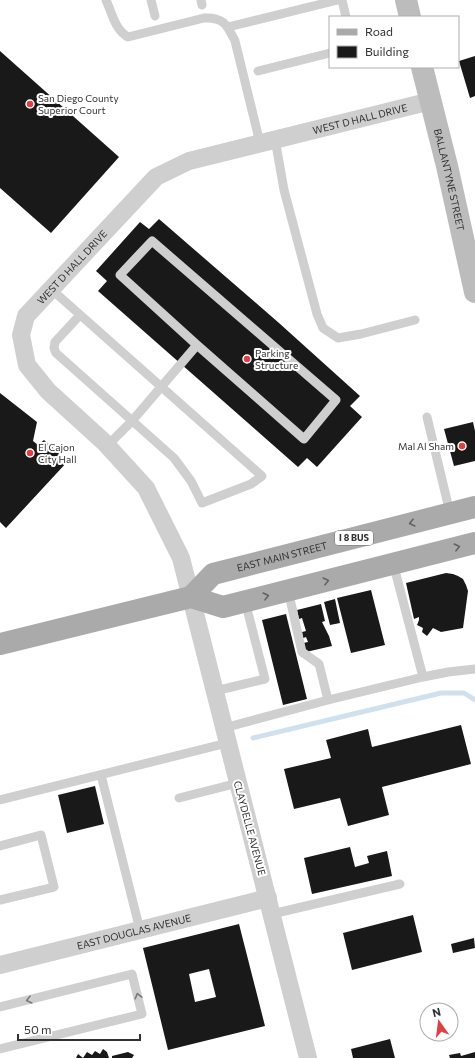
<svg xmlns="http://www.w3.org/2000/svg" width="475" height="1058" viewBox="0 0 475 1058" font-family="Commissioner,sans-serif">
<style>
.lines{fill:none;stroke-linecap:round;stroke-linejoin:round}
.stream{stroke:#d0e0ec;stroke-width:5}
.building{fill:#191919;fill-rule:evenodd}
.service{stroke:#cfcfcf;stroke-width:9}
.minor{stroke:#cfcfcf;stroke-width:18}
.secondary{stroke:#bcbcbc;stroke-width:22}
.primary{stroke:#aaa;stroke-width:22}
.oneway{stroke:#626262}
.oneway2{stroke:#797979}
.poi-dot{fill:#dd4148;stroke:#fff;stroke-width:1.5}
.labels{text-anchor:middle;stroke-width:4;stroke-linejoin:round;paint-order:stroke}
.shield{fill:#fff;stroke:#707070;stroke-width:1}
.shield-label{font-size:9px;font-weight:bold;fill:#323232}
.poi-label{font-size:10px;fill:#323232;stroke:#fff;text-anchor:start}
.street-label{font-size:10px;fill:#323232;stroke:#fff}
</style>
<rect width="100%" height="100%" fill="#fff"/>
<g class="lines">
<path class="stream" d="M253 738 441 693H464L475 700"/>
</g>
<path class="building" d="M0 51 119 157 51 233 0 188Z
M475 56V96L470 98 459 61Z
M159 219 279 323 360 396 350 406 362 417 317 467 307 458 298 467 98 291 107 281 96 271 140 222 149 229Z
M0 393 37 422 33 441 38 445 44 440 68 461 6 528 0 522Z
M473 422 475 431V461L454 466 444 429Z
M446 573 453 574 458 576 463 579 466 585 468 591 463 628 441 632 433 628 427 636 422 632 423 628 417 625 419 620V617L414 619 406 583Z
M371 590 385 645 351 653 337 598Z
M335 599 340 623 330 625 324 602Z
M321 604 325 621 322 622 329 636 332 646 306 652 303 643 308 642 306 637 303 638 302 632 306 631 302 618 299 619 297 610Z
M286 614 307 699 283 705 262 620Z
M461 725 471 764 382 787 389 815 348 826 340 798 294 809 284 769 331 758 326 740 368 729 372 747Z
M95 786 104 824 67 833 58 795Z
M350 847 355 867 369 863 367 856 387 851 392 876 312 894 304 858Z
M413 915 422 952 352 970 343 933Z
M239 924 265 1026 168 1050 143 948ZM209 969 216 997 195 1002 189 974Z
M474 938 475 948 453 953 451 944Z
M390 1039 395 1058H353L351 1049Z
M103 1049 107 1052 109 1058H76L78 1054 83 1058 87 1052 92 1055 95 1051 100 1054Z
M128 1052 134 1055 132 1058H112V1056Z
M475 1052V1058H450L449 1055 460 1053 461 1056Z"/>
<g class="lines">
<path class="service" d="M106 0C112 13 115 30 128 37L204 18C224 17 227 25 235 41L260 143
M151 0 155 16
M201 0 202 5
M342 0 346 17
M228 27 338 0
M258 71 330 53
M275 139 284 190 317 314 323 328 338 338 361 334 415 320
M152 241 336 400 304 439 197 345 120 275Z
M51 289 262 476 251 484 202 503 191 481 174 458 56 353 54 348 55 342 80 315
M427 417 450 513
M107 446 132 421 197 345
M393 563 423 677
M215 691 265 679 245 601
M328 700 423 677 448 672 475 669
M224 728 328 700 319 664 302 652 288 590
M101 775 140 930
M179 798 238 783
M0 800 227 743
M0 846 41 835 54 887 0 900
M272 914 400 884
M0 1007 132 974 142 1014 0 1049"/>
<g class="minor">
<path id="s1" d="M0 965 268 898"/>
<path id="s2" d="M308 1058 181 558 146 488 104 442 48 391 27 365 21 335 26 316 156 177 189 161 431 101"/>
</g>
<g class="secondary">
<path d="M406 0 410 17"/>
<path id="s3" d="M422 67 447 166 475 292"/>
</g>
<g class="primary">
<path id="s4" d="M191 597 213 574 475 507"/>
<path d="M0 644 191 597 223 607 475 543"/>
</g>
</g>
<defs><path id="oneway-chevron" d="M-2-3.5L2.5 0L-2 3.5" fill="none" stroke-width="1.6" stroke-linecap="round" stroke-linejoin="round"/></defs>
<g class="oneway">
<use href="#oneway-chevron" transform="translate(412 523) rotate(166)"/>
<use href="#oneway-chevron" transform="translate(457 547) rotate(-14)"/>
<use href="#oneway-chevron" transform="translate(326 581) rotate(-14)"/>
<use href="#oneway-chevron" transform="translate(266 596) rotate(-14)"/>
</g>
<g class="oneway2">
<use href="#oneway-chevron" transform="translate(138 996) rotate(-104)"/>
<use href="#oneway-chevron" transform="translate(29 1000) rotate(166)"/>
</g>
<g class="poi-dot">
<circle cx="30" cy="104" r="4"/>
<circle cx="247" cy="359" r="4"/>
<circle cx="462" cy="446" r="4"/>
<circle cx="30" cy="453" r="4"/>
</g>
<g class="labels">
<rect class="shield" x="335" y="531" width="38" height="14" rx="3"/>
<g class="shield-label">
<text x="354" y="541">I 8 BUS</text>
</g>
<g class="poi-label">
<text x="38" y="102">San Diego County<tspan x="38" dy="12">Superior Court</tspan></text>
<text x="255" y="357">Parking<tspan x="255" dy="12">Structure</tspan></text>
<text x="454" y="450" text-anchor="end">Mal Al Sham</text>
<text x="38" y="451">El Cajon<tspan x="38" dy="12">City Hall</tspan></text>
</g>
<g class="street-label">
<text dy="4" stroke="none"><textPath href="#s2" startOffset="1219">WEST D HALL DRIVE</textPath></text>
<text dy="4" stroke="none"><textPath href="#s3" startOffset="116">BALLANTYNE STREET</textPath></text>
<text dy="4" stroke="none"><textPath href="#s2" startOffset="883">WEST D HALL DRIVE</textPath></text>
<text dy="4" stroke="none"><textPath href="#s4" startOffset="103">EAST MAIN STREET</textPath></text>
<text transform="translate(250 828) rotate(75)" y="4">CLAYDELLE AVENUE</text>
<text dy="4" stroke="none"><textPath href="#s1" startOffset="138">EAST DOUGLAS AVENUE</textPath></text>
</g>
</g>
<rect x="329" y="16" width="130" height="52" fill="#ffffff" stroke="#adadad"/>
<rect x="337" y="29" width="20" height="6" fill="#aaaaaa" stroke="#adadad"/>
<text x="365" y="36" font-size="12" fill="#323232">Road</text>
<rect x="337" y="46" width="20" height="12" fill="#191919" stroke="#adadad"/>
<text x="365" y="56" font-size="12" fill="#323232">Building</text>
<g transform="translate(439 1022) rotate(346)"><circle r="19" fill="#ffffff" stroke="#adadad"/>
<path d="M0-3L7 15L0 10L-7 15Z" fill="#dd4148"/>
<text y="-6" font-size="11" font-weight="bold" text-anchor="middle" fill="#323232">N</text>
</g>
<path d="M18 1034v6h122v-6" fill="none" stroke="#323232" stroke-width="2"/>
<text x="24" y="1034" font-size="12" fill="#323232" stroke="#ffffff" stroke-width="3" paint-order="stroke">50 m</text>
</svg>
